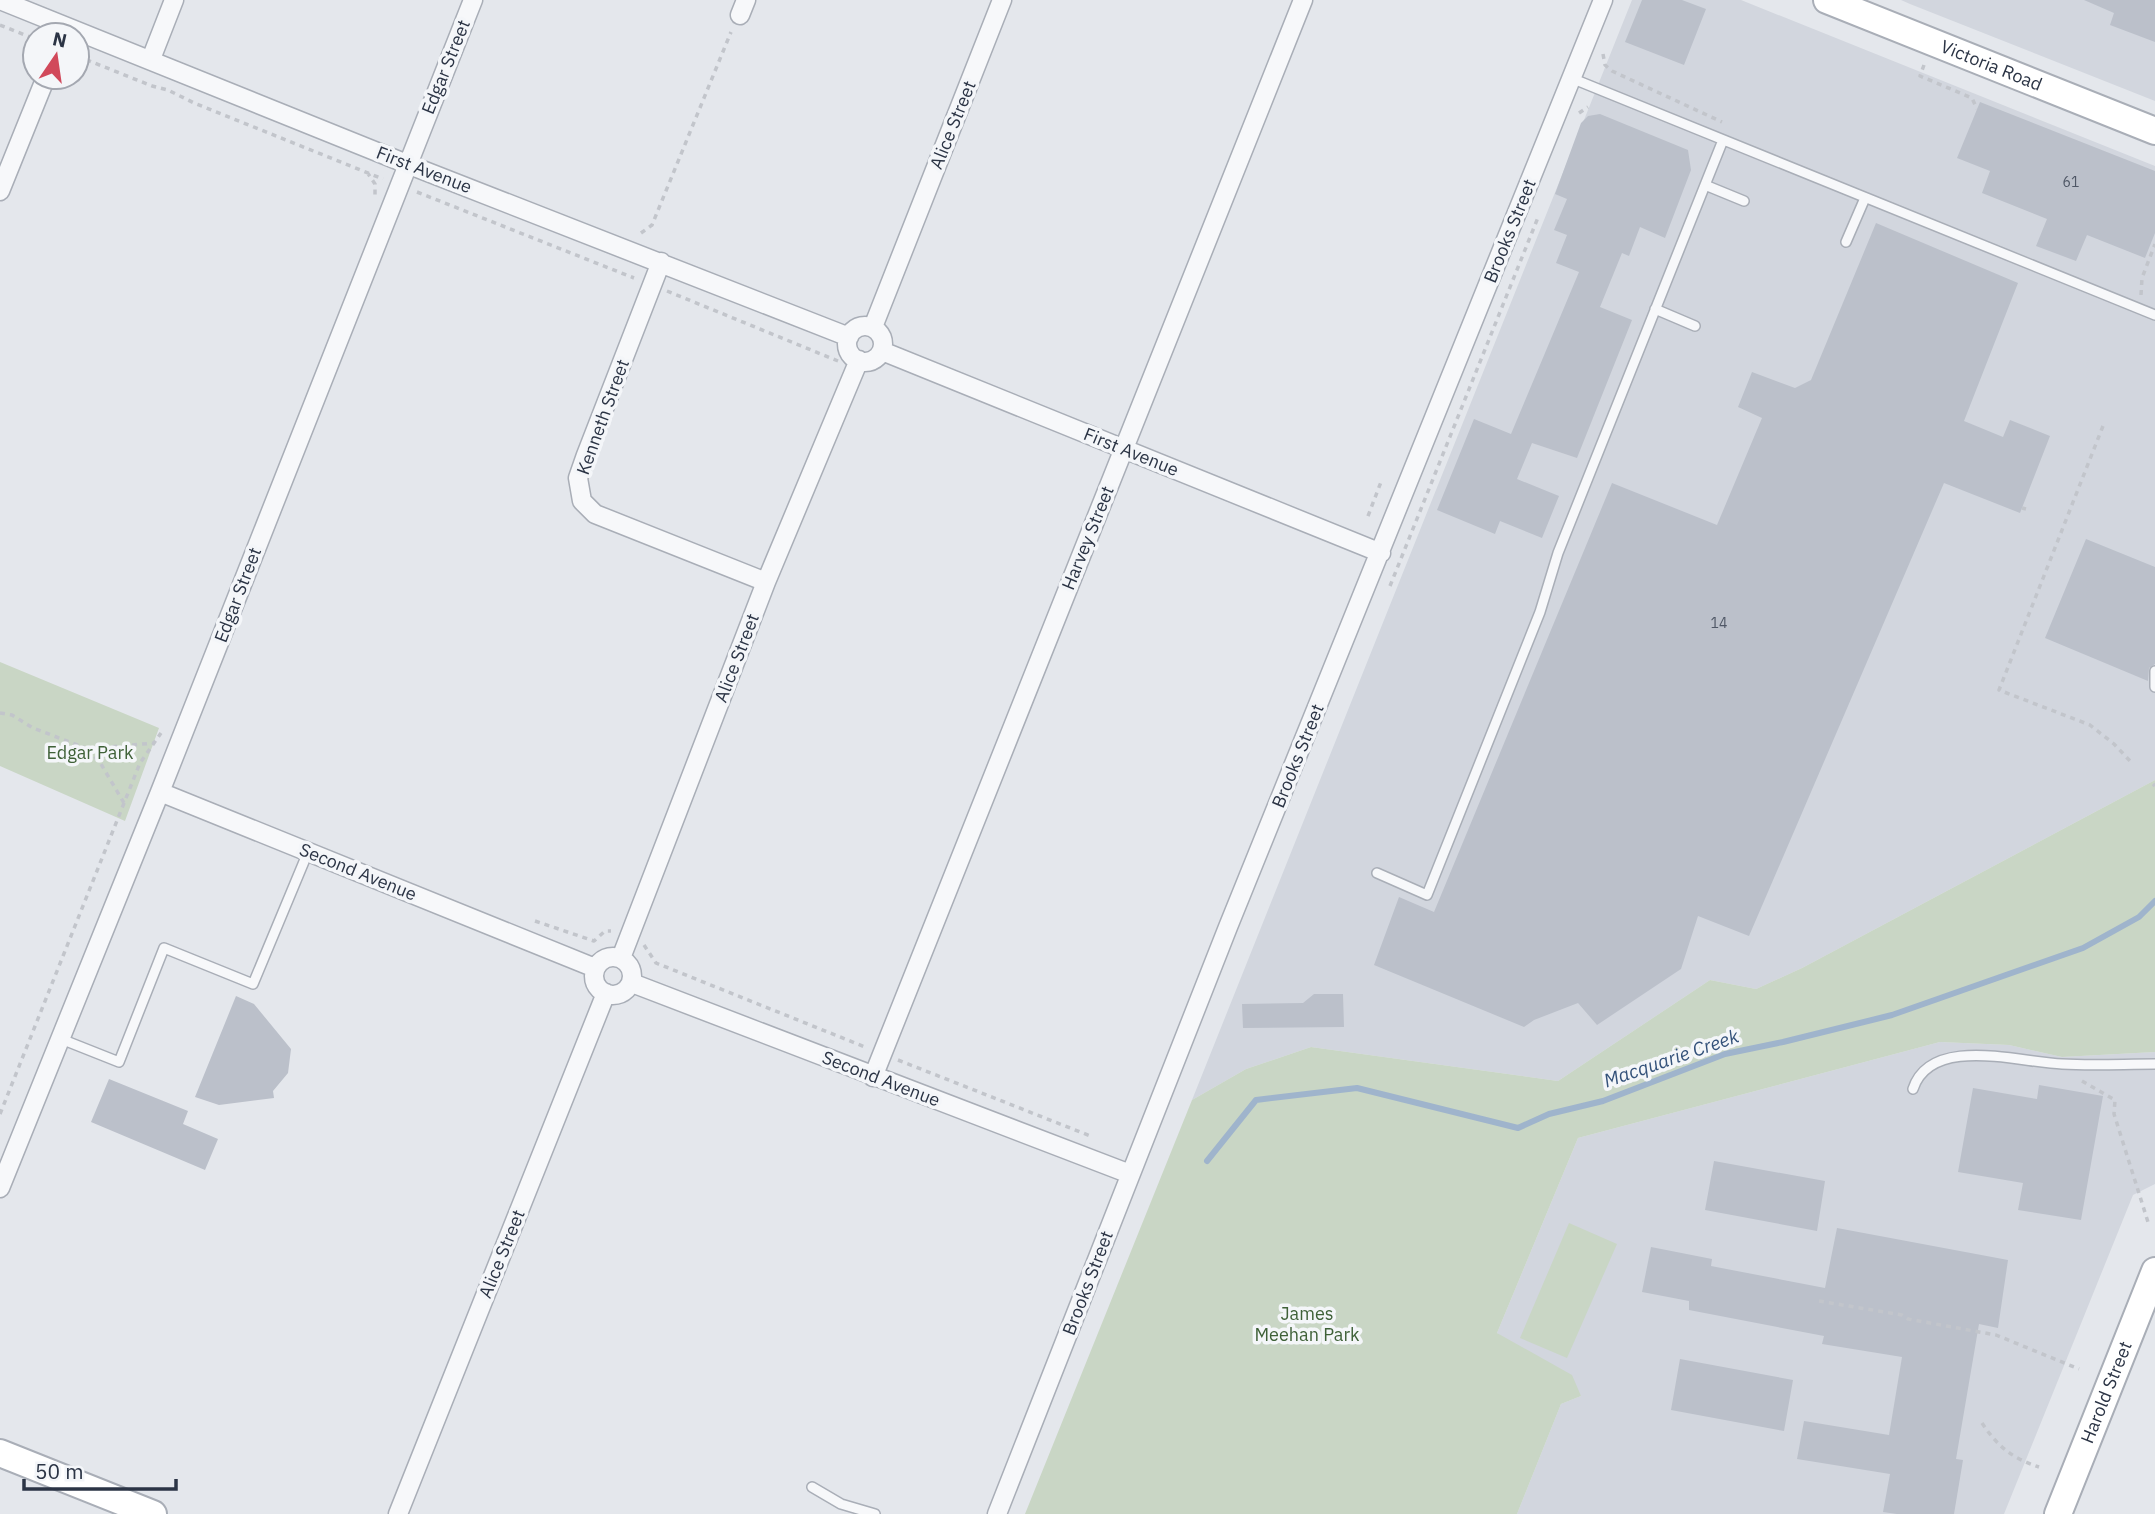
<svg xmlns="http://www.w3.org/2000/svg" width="2155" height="1514" viewBox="0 0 2155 1514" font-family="'IBM Plex Sans',sans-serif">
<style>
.built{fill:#d2d6de}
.green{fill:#c9d6c5}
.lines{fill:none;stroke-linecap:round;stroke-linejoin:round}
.stream{stroke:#9fb4cc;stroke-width:6}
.building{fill:#bbc0ca}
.lane-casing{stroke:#a9aeb7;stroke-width:12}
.street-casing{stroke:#a9aeb7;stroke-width:21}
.secondary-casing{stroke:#a9aeb7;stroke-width:30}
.path{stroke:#c2c5cb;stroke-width:3.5;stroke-dasharray:5 5;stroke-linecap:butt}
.lane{stroke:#f7f8fa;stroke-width:9}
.street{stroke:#f7f8fa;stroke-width:18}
.secondary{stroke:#fff;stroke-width:26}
.labels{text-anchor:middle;stroke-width:7;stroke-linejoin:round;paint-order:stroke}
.number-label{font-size:14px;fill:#4f5766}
.street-label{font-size:18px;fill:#2b3445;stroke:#f4f6f9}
.park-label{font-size:18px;fill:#3f6138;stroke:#f4f6f9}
.water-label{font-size:19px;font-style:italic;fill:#34527a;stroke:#f4f6f9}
</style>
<rect width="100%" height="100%" fill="#e4e7ec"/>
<path class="built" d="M1632 0H1741L2155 166V780L1802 968 1756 989 1710 980 1558 1081 1311 1047 1246 1069 1192 1100Z
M1901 0H2155V101L1910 4Z
M1940 1042 2009 1045 2062 1057 2155 1052V1184L2133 1195 2004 1514H1517L1561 1404 1581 1396 1497 1333 1578 1138Z"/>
<path class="green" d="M0 662 159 728 125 821 0 766Z
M2155 780V1052L2062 1057 2009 1045 1940 1042 1578 1138 1497 1333 1572 1375 1581 1396 1561 1404 1517 1514H1025L1192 1100 1246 1069 1311 1047 1558 1081 1710 980 1756 989 1802 968Z
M1569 1223 1617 1244 1567 1358 1520 1338Z"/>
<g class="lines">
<path class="stream" d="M1207 1161 1256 1100 1357 1088 1518 1128 1549 1114 1603 1101 1725 1054 1783 1042 1892 1015 2083 948 2139 917 2155 901"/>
</g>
<path class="building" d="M1642 0H1682L1706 9 1684 65 1625 42Z
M2084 0H2155V42L2110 25 2114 13Z
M1980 102 2155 171V233L2145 258 2087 235 2076 261 2036 246 2047 219 1982 193 1990 171 1957 158Z
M1600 114 1688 150 1691 170 1665 238 1640 227 1629 256 1622 253 1600 307 1632 320 1577 458 1532 443 1517 479 1559 496 1542 538 1500 521 1495 534 1437 510 1474 419 1511 434 1579 272 1556 263 1567 235 1554 230 1567 199 1555 194 1581 123 1588 116Z
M1876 223 2018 283 1964 421 2003 437 2010 420 2050 436 2020 513 1944 483 1749 936 1698 916 1681 969 1597 1025 1578 1003 1534 1020 1524 1027 1374 965 1399 897 1434 912 1612 483 1717 525 1762 418 1738 407 1752 372 1795 388 1811 380Z
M2086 539 2155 567V664L2149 668 2148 681 2045 638Z
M1314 994H1343L1344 1027 1243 1028 1242 1004 1303 1003Z
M236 996 254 1004 291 1049 288 1073 273 1091 274 1098 219 1105 195 1097Z
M109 1079 188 1111 183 1124 218 1139 205 1170 91 1122Z
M2039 1085 2103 1096 2081 1220 2018 1210 2023 1183 1958 1172 1973 1088 2037 1099Z
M1714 1161 1825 1181 1817 1231 1705 1210Z
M1837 1228 2008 1260 1998 1328 1979 1324 1956 1459 1963 1460 1954 1514H1897L1883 1512 1890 1474 1797 1459 1804 1421 1889 1435 1902 1357 1822 1344 1824 1336 1689 1310V1301L1642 1292 1651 1247 1712 1259 1711 1266 1825 1288Z
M1680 1359 1793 1380 1784 1431 1671 1410Z"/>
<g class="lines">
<g class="lane-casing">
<path id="lane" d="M1571 78 2155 315
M1705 185 1744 201
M1846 242 1865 198
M1655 309 1695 326
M2155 671V687
M1377 873 1427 895 1540 612 1558 553 1723 140
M61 1039 119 1062 164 948 253 984 308 852
M1913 1089C1931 1034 2022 1063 2062 1064 2093 1066 2124 1064 2155 1064
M812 1487 841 1504 875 1514"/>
</g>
<g class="street-casing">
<path id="street" d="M0 0 407 164 849 337
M740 15 746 0
M151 59 174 0
M0 191 46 77
M661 262 586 455 578 478 582 501 595 514 766 582
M847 344a18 18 0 1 1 36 0a18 18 0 1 1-36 0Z
M873 327 1002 0
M882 351 1381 553
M160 792 595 968
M594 976a19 19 0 1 1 38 0a19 19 0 1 1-38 0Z
M621 958 766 582 859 360
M632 983 1130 1174
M873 1077 1303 0
M0 1188 160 792 473 0
M398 1514 606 993
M997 1514 1228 927 1603 0"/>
</g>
<g class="secondary-casing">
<g id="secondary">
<path id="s1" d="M1827 0 2155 131"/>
<path d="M0 1453 153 1514"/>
<path id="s2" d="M2058 1514 2155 1271"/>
</g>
</g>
<path class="path" d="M0 25 35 39
M1603 54 1605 65 1612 71 1722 122
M77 56 152 86 168 90 194 103 383 179
M1924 65 1920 76 1972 98 1977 109
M1579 113 1588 107
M367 172 375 184V196
M417 192 634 278
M641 233 652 225 731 32
M667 291 838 361
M2141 295 2142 278 2155 244
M2103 426 1999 690 2090 725 2114 744 2131 762
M2022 508 2026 509
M1368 516 1381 482
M1390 586 1539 215
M0 713 12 715 33 728 88 749 154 743
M88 749 101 764 124 803
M2153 784 2155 786
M535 921 594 941 605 931H611
M644 945 656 963 865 1047
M898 1060 1093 1137
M2082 1081 2115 1100 2114 1114 2148 1222
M0 1114 140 763 161 733
M1819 1301 1902 1315 1908 1319 1996 1335 2079 1369
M1982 1423C1998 1447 2012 1458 2039 1467"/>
<use href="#lane" class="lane"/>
<use href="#street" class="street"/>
<use href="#secondary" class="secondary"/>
</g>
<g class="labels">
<g class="number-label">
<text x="2071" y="187">61</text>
<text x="1719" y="628">14</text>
</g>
<g class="street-label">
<text dy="6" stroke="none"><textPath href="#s1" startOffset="177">Victoria Road</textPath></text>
<text transform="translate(446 67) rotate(-68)" y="6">Edgar Street</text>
<text transform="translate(953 125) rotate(-68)" y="6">Alice Street</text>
<text transform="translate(424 170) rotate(21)" y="6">First Avenue</text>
<text transform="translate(1510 231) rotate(-68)" y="6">Brooks Street</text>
<text transform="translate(603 417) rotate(-70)" y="6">Kenneth Street</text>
<text transform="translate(1131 452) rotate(22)" y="6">First Avenue</text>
<text transform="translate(1088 538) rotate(-68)" y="6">Harvey Street</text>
<text transform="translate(238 595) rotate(-69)" y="6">Edgar Street</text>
<text transform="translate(737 658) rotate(-69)" y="6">Alice Street</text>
<text transform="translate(1298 756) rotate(-68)" y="6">Brooks Street</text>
<text transform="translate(358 872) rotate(22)" y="6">Second Avenue</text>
<text transform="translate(881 1079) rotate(21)" y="6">Second Avenue</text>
<text transform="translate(502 1254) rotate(-68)" y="6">Alice Street</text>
<text transform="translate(1088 1283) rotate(-69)" y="6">Brooks Street</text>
<text dy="6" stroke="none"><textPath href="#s2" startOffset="131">Harold Street</textPath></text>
</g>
<g class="park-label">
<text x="90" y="759">Edgar Park</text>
<text x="1307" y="1320">James<tspan x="1307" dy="21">Meehan Park</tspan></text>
</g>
<g class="water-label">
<text transform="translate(1671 1058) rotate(-19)" y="7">Macquarie Creek</text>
</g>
</g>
<g transform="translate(56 56) rotate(13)"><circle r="33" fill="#f4f6f9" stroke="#a4a8b1" stroke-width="2"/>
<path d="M0-5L12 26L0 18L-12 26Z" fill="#d1495b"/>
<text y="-10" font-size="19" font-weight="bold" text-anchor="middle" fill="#2b3445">N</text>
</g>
<path d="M24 1479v10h152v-10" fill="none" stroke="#2b3445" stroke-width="3.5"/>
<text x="35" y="1479" font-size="21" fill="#2b3445" stroke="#f4f6f9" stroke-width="5" paint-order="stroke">50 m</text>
</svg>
